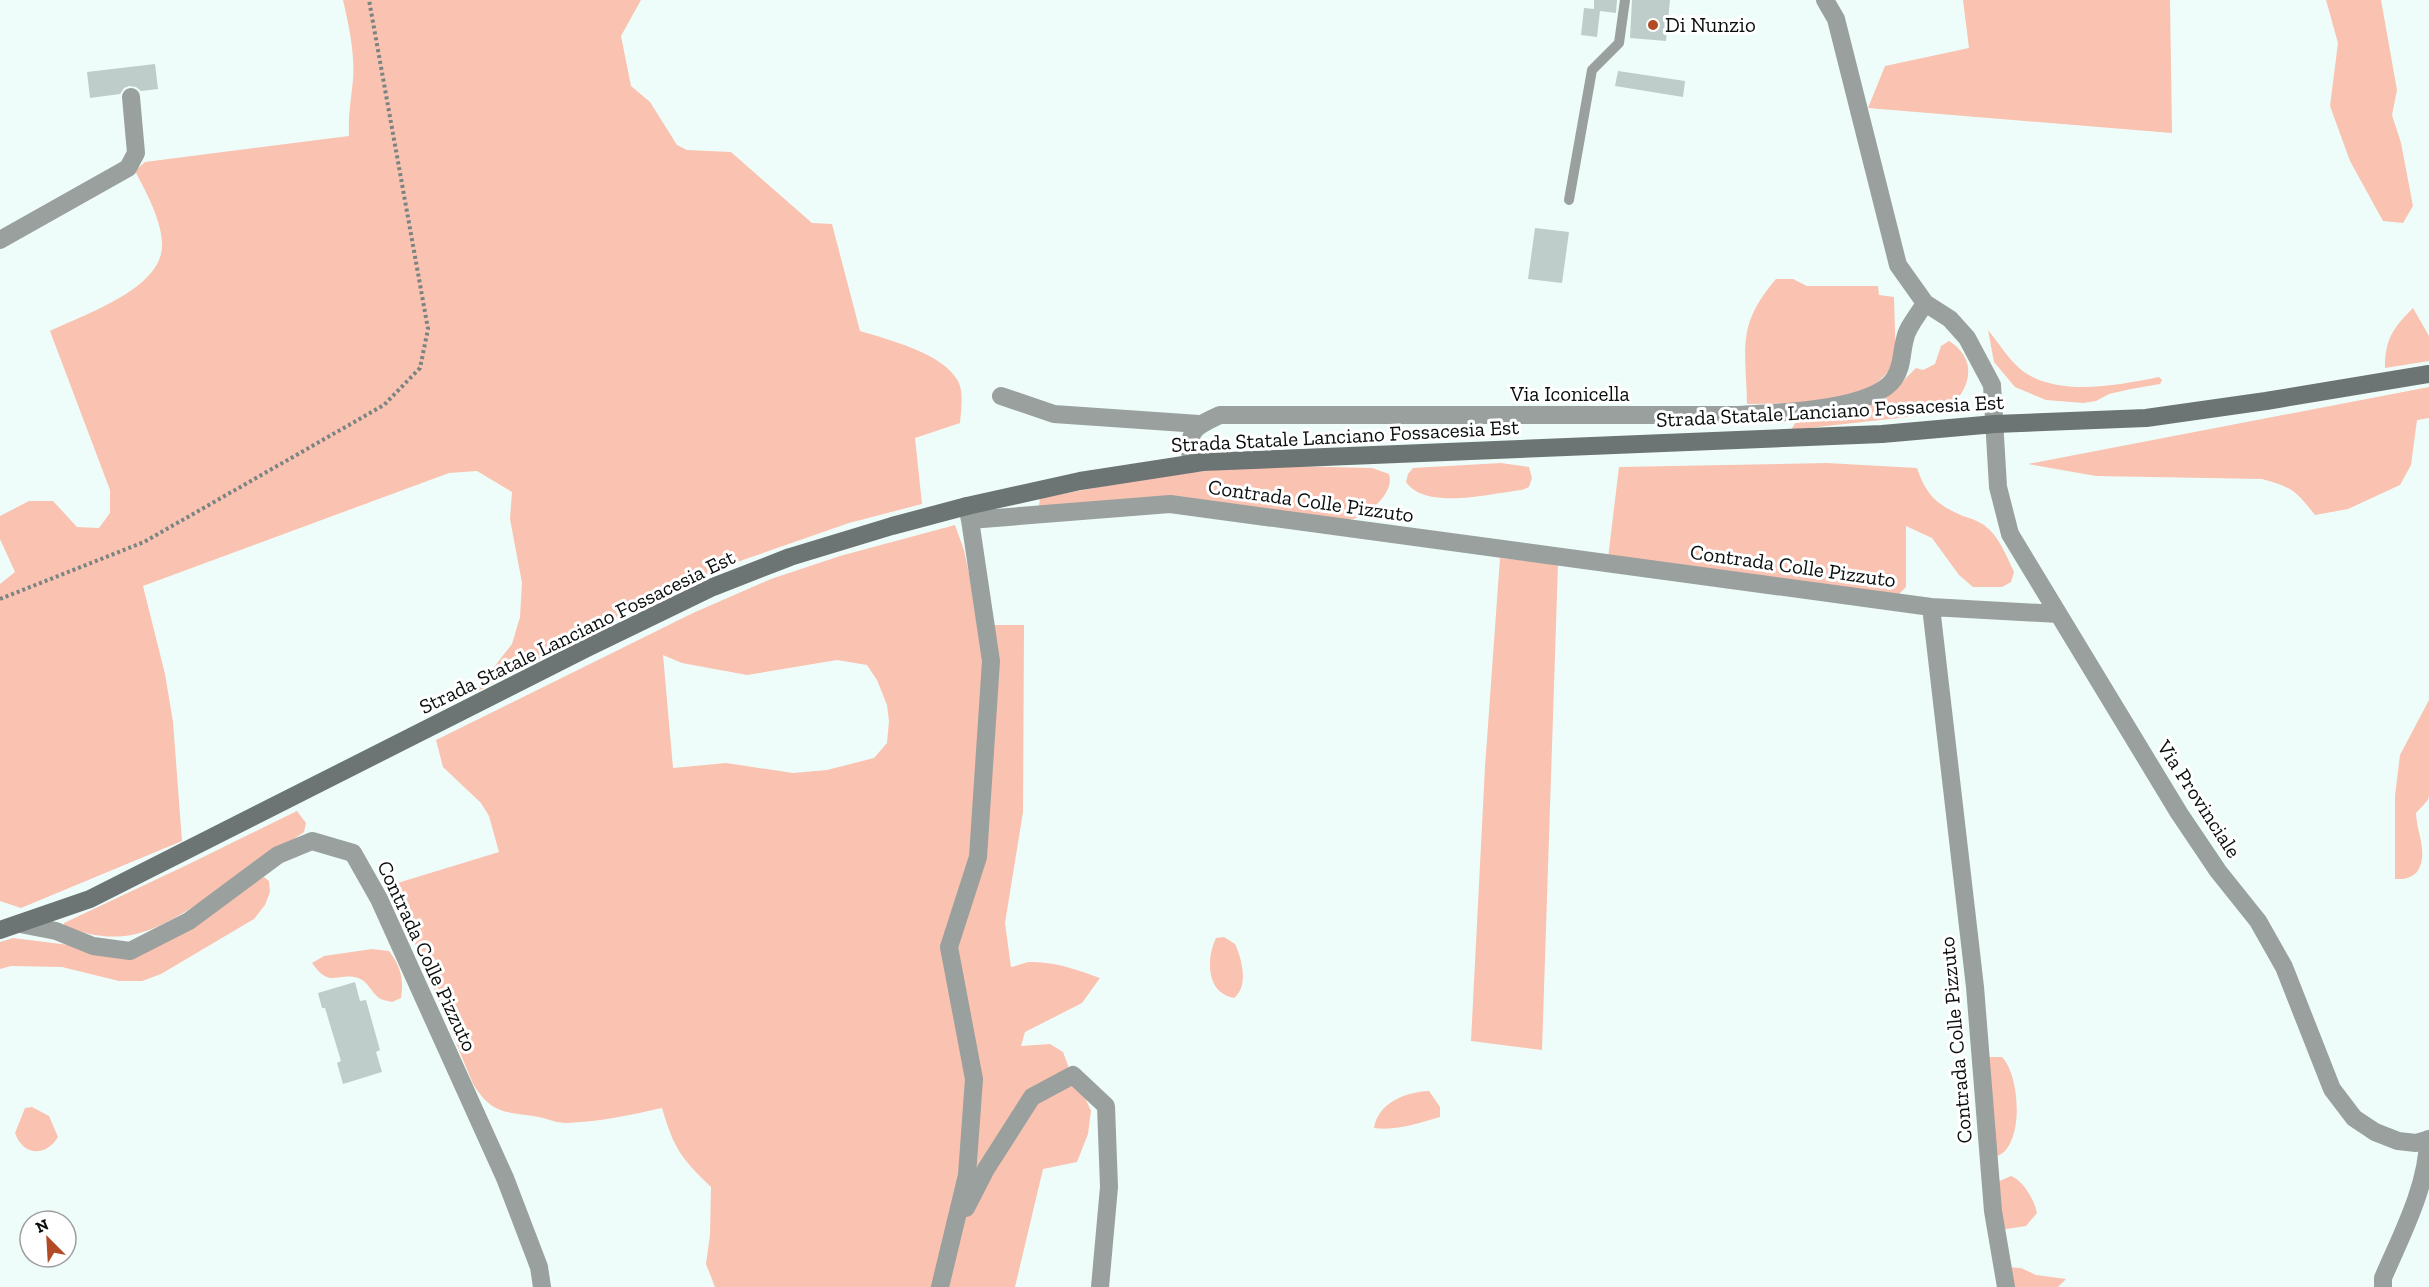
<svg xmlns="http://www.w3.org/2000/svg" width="2429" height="1287" viewBox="0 0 2429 1287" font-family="'Zilla Slab',serif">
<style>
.green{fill:#fac2b0;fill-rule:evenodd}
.building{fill:#becdca}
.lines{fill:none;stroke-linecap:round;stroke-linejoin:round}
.path{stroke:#7a8482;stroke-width:4;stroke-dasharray:3 3;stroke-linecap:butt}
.lane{stroke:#99a09e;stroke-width:10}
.street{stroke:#99a09e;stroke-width:18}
.secondary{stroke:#6c7573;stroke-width:18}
.poi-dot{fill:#b24a26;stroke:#fff;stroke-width:2}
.labels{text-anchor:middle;stroke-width:6;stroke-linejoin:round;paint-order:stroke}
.poi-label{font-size:21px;fill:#090e0d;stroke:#fff;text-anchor:start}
.street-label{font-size:21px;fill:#090e0d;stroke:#fff}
</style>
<rect width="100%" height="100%" fill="#eefdfa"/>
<path class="green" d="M343 0H641L621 36 631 86 650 102 677 145 687 150 731 152 812 223 832 224 860 331C889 340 943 353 958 381 964 392 961 411 960 423L915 438 922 504 849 523 740 561 669 591 474 693 512 644 520 617 522 583 510 519 512 492 477 471 449 473 143 586 165 674 173 722 182 841 21 908 0 901V584L15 572 0 539V516L29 501H53L77 527 99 528 110 513V490L50 331C83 315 152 292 161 254 167 229 146 192 135 171L145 162 349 136C348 116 351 99 353 80 355 54 349 26 343 0Z
M1963 0H2170L2172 133 1868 108 1885 66 1969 48Z
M2326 0H2381L2397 90 2392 115 2401 143 2413 206 2403 223 2383 221 2350 161 2330 106 2338 43Z
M1776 279H1793L1807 286H1878L1879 295 1894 297 1896 364 1876 384 1861 391 1814 403 1747 404C1746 347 1736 326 1776 279Z
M2413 308 2429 336V361L2385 368C2385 339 2393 328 2413 308Z
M1988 330C1999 343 2010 362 2024 372 2061 397 2118 385 2159 377L2162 380 2160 384 2131 389 2109 394 2096 401 2083 403 2046 400 2015 387 1994 362Z
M1949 341C1981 361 1969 394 1943 413L1791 430 1800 415 1868 406 1886 398 1916 368 1923 370 1935 364 1941 346Z
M2429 387V418L2417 420 2411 465 2400 485 2348 509 2315 515C2296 491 2292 487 2262 479L2096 476 2028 464Z
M1501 463 1529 467 1532 478 1529 487 1522 490C1492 493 1426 511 1406 482L1408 474 1413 468Z
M1827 463 1917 468C1926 495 1937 505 1963 516 1970 518 1978 521 1984 525 1999 536 2006 555 2014 572L2011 582 2002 587H1973L1959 575 1932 538 1906 526V587L1899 594 1608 558 1619 467Z
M1289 466 1372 468 1389 474C1395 492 1370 514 1353 519 1349 520 1343 520 1339 521L1039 506 1040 498 1142 479 1213 470Z
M955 525 964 550 978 617 993 625H1024L1023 812 1005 923 1011 967C1017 966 1023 963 1029 962 1054 961 1078 970 1100 978L1082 1003 1025 1032 1021 1046 1050 1044 1063 1052 1073 1079 1083 1093 1091 1111 1088 1134 1077 1162 1043 1169 1015 1287H715L706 1264 710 1235 711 1187C681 1158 674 1149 662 1108 631 1115 598 1122 566 1123 557 1123 548 1119 539 1117 506 1111 493 1116 473 1084L391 885 499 852 489 816 481 803 443 767 436 740 693 613 771 579 840 556ZM663 655 682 663 747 675 837 660 867 665 877 680 887 705 889 721 887 743 874 758 827 770 793 773 726 763 673 768Z
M1500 558 1558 564 1542 1050 1471 1041 1485 767Z
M2429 700V795L2428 800 2416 813C2417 834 2429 854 2417 872 2410 879 2404 879 2395 879V796L2400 755Z
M297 811 306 823 304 832C278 850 251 868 224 886 197 904 168 926 136 934 111 940 87 935 64 926V923L189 864Z
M264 877 269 881 270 892 265 905 254 919 161 974 142 981H119L62 967 11 966 0 969V942L13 938 69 945 116 955Z
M1224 937 1235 944C1242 959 1249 986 1234 998 1206 993 1206 959 1216 938Z
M372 949 389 951C401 967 404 979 401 998L392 1002C388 1001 382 1000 379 998 371 992 368 981 358 978 337 972 330 989 312 963L324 956Z
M1986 1057H2002C2021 1076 2025 1151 1994 1157Z
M1429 1091 1440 1107V1117C1418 1123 1398 1131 1374 1128 1378 1103 1405 1092 1429 1091Z
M32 1107 49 1116 58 1137C46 1157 23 1156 15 1133L25 1108Z
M2011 1176C2023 1180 2035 1201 2037 1213L2026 1226 2000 1230 1995 1183Z
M2005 1267 2021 1268 2036 1275 2066 1279 2058 1287H2010Z"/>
<path class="building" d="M1594 0H1617L1616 13 1600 11 1597 37 1581 35 1584 8 1594 9Z
M1632 0H1670L1666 41 1630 38Z
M155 64 158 89 141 91 136 87 129 86 124 88 120 94 90 98 87 72Z
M1618 71 1685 81 1683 97 1615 86Z
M1535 228 1569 232 1562 283 1528 279Z
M355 982 360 1001 366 1000 380 1050 376 1052 382 1072 343 1084 337 1063 341 1061 325 1008H322L318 993Z"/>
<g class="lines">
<path class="path" d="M0 599 144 542 384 405 420 368 428 329 369 0"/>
<path class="lane" d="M1569 200 1592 70 1619 43 1625 0"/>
<path class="street" d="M1825 0 1836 19 1898 265 1925 303 1950 319 1967 338 1992 385 1998 487 2010 534 2179 813 2218 871 2258 921 2284 967 2332 1089 2354 1118 2375 1132 2398 1141 2416 1143 2429 1139
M0 240 128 168 136 153 131 97
M1001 396 1054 414 1199 424
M1191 464C1189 431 1189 429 1220 415H1736C1773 413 1872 411 1894 379 1903 366 1901 353 1905 339 1907 327 1919 314 1925 303
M967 506 970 520 1170 504 1931 607 2058 614
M1931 607 1975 987 1993 1211 2006 1287
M20 924 56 931 93 946 130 951 189 921 278 855 312 841 353 853 379 899 505 1178 539 1267 542 1287
M966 1208 986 1169 1032 1097 1073 1075 1106 1106 1109 1187 1100 1287
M940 1287 967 1175 974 1079 949 947 978 857 991 661 970 520
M2383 1287V1278C2401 1236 2428 1185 2428 1139"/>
<path class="secondary" d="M0 930 90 899 587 648 713 587 790 557 892 526 967 506 1080 481 1203 462 1882 434 1995 424 2146 418 2266 401 2429 374"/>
</g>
<circle class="poi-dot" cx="1653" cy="25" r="6"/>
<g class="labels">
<g class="poi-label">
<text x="1665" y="32">Di Nunzio</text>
</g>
<g class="street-label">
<text x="1570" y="401">Via Iconicella</text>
<text transform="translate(1830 411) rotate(-3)" y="7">Strada Statale Lanciano Fossacesia Est</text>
<text transform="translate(1345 436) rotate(-3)" y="7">Strada Statale Lanciano Fossacesia Est</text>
<text transform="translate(1311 501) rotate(8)" y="7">Contrada Colle Pizzuto</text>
<text transform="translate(1793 566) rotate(8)" y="7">Contrada Colle Pizzuto</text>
<text transform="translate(577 632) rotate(-26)" y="7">Strada Statale Lanciano Fossacesia Est</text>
<text transform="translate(2199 799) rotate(57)" y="7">Via Provinciale</text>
<text transform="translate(427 956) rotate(65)" y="7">Contrada Colle Pizzuto</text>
<text transform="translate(1956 1040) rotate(-95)" y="7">Contrada Colle Pizzuto</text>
</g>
</g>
<g transform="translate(48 1239) rotate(336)"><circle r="28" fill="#ffffff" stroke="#9d9f9e" stroke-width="1.5"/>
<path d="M0-4.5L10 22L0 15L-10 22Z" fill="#b24a26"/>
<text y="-9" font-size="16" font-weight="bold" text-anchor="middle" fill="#090e0d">N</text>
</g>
</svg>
